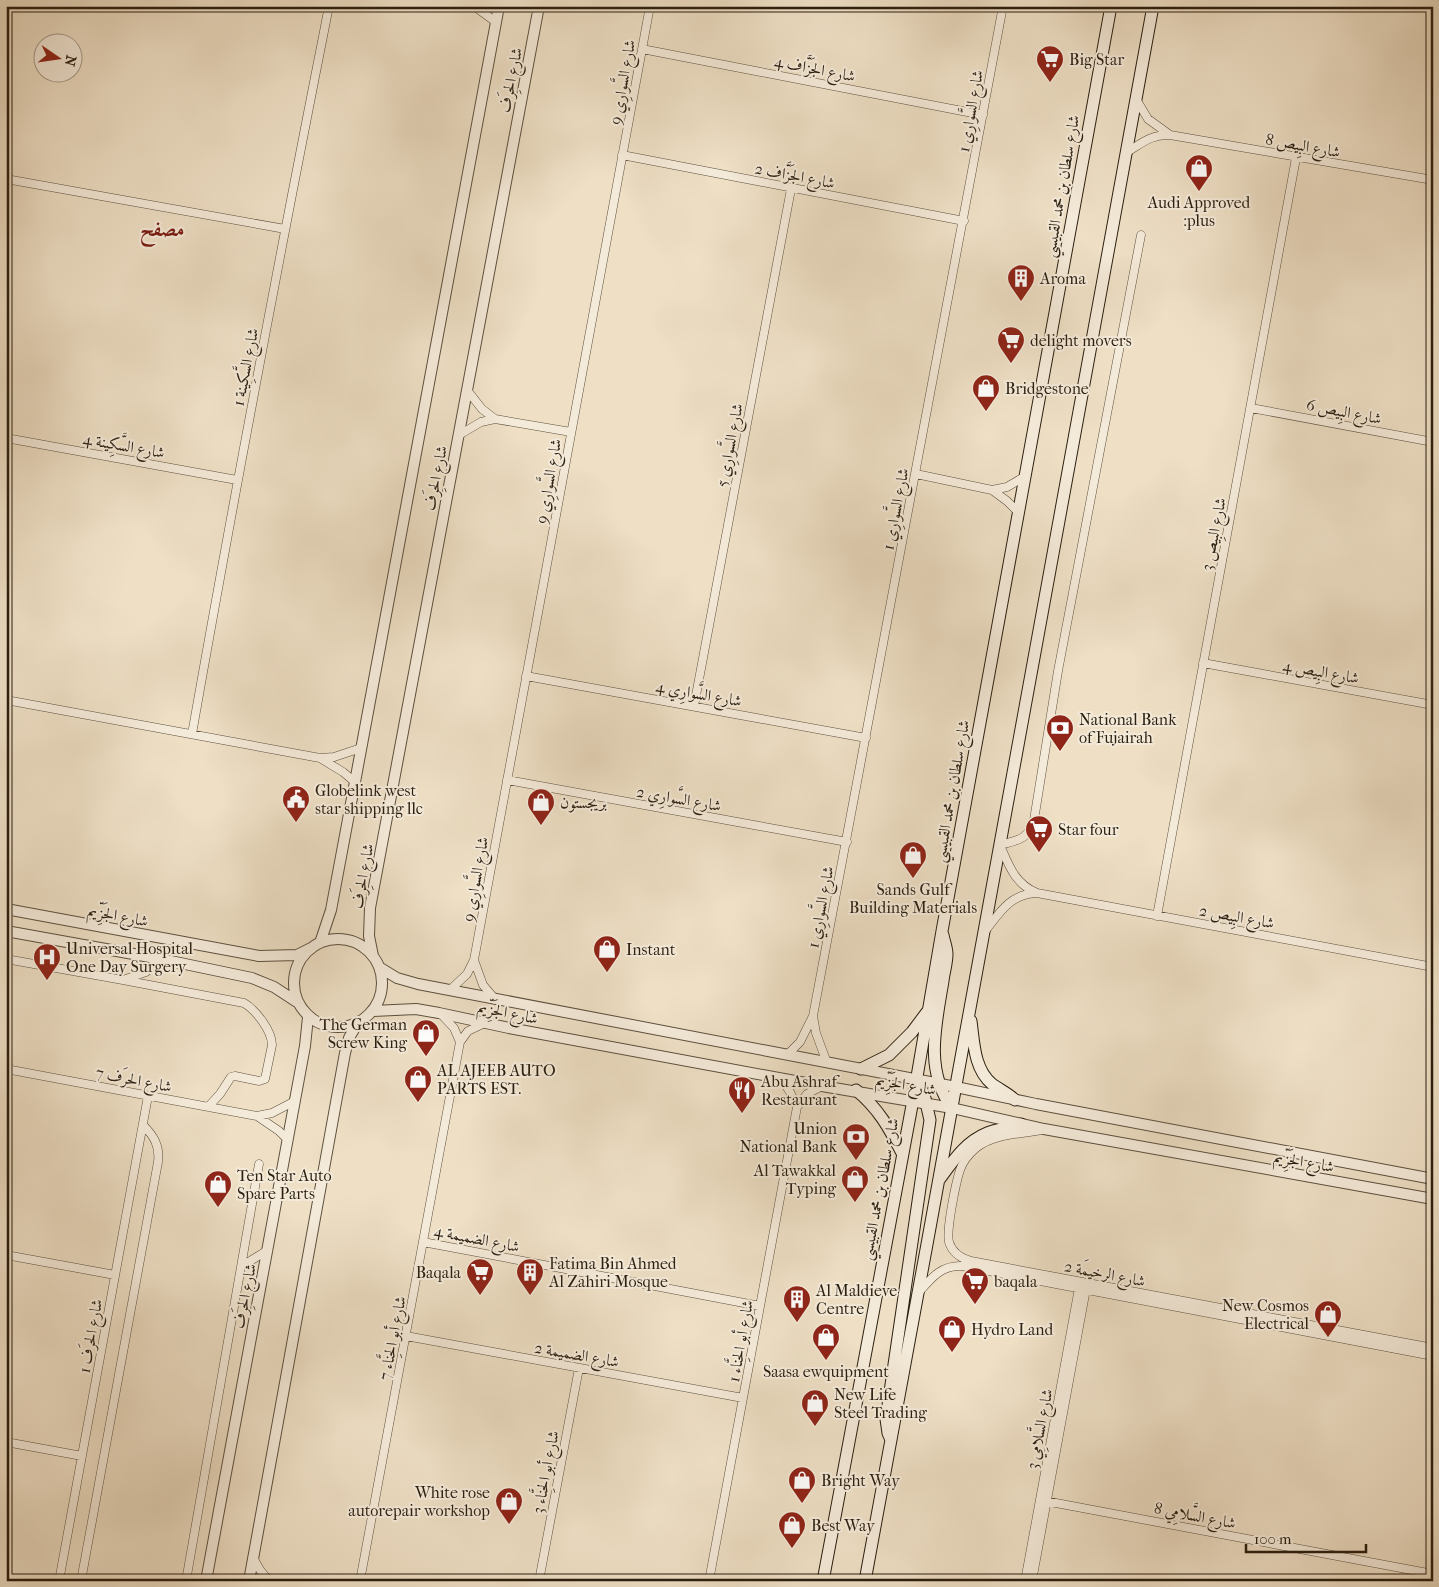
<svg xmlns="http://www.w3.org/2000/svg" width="1439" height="1587" viewBox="0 0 1439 1587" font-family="'IM FELL French Canon',Amiri,serif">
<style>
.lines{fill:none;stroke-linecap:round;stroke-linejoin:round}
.minor-casing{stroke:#5c4f3d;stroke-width:9}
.tertiary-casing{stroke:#5c4f3d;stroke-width:12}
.secondary-casing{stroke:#2b1f10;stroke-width:13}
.minor{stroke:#f4ead9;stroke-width:8}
.tertiary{stroke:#f4ead9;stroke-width:10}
.secondary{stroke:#f4ead9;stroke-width:11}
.labels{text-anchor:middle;stroke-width:4;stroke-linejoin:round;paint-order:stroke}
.poi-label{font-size:16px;fill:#2b1f10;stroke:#f4ead9;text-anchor:start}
.street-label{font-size:16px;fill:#2b1f10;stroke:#f4ead9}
.district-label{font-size:21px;font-weight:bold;fill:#7a1f14;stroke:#f4ead9}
</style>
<rect width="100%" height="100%" fill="#eedfc5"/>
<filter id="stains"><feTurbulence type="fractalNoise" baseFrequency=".004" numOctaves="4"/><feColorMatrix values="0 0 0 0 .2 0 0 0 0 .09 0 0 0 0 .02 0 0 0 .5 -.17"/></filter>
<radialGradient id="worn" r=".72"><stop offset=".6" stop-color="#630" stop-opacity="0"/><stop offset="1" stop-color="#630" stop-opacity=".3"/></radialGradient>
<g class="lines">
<g class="minor-casing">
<path id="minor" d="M474 6 496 22
M642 49 983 115
M1136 99 1148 119 1170 135
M1127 152C1142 143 1152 134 1170 135L1433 180
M622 155 964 221
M6 179 285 229
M1141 235 1058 671 1034 820C1028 840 1018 840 1000 845 1009 866 1015 884 1037 893L1433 967
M467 390 482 409 495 419
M1251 408 1433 442
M459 435 481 422 495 419 571 432
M6 438 237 480
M916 474 992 490 1007 501 1018 512
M992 490 1007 487 1024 477
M1203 663 1433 705
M526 676 866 738
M6 700 320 758 334 757 361 748
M694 706 791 189
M192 734C235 491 281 248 329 6
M320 758 343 772 355 782
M507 780 847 842
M1157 916 1296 158
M986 930C1000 912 1010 895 1035 893
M6 959 123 980 146 972 161 959
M474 960 483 985 494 998
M123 980 244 1003C256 1010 272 1031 272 1045L265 1079 259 1081 235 1076 231 1077 220 1094 208 1107
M450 990 467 974 474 960 650 6
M440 1013 454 1028 460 1042
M813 1016 816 1033 827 1063
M787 1055 800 1042 813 1016 1003 6
M6 1069 257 1116 279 1131 288 1140
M781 1078 790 1092 797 1107
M257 1116 272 1113 295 1101
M1042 1130C1021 1134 993 1134 976 1148 969 1154 963 1161 960 1170 956 1182 946 1230 949 1242 952 1252 960 1258 971 1261L1433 1348
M423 1242 760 1306
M6 1255 115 1275
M242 1266 268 1250
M920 1291C932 1277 942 1265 962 1266L1433 1356
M406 1336 743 1398
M6 1442 82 1456
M1040 1500 1433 1574
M253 1557C258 1567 262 1575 271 1581
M59 1581 148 1096
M81 1581 158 1162C160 1146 154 1136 143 1125
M186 1581 259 1164
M360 1581 460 1042 468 1031 485 1023
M539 1581 579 1368
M709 1581 797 1107 807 1094 822 1086
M1025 1581 1079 1288 1082 1286
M1032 1581 1086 1289 1085 1285"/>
</g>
<g class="tertiary-casing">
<path id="tertiary" d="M6 909 259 956 297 955 311 948
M6 931 161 959 252 978 274 987 297 1002
M294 983a44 44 0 1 1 88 0a44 44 0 1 1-88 0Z
M320 943 331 910 355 782 499 6
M373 956 369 936 370 908 539 6
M379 967 397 978 418 984 956 1087 1036 1104 1433 1179
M373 1011 416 1009 439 1013 509 1028 822 1086 952 1108 1044 1129 1433 1199
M206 1581 305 1046 308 1017
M249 1581 345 1053 349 1038 357 1024"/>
</g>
<g class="secondary-casing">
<path id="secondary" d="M943 935C944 941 947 948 947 954 947 963 944 972 943 981 936 1024 924 1070 952 1108
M971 1021C974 1043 974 1069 992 1084 1000 1090 1008 1093 1015 1100
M861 1069 889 1055 912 1032 927 1012
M856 1090C879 1109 889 1128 902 1153
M939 1180C953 1161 965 1142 987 1133 997 1129 1010 1128 1021 1124
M891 1440 888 1433 886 1419 930 1120 924 1094 915 1080
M823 1581 913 1100 942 931 1111 6
M865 1581C897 1412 927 1243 958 1074L1153 6"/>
</g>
<use href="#minor" class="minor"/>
<use href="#tertiary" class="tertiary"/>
<use href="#secondary" class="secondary"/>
</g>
<defs>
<g id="supermarket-pin" transform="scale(1.4375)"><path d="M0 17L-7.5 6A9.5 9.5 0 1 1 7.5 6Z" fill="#8f2418" stroke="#f4ead9"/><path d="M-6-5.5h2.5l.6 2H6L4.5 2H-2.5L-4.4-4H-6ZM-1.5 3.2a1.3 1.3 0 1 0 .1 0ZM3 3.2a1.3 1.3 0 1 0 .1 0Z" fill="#fff"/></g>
<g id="shop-pin" transform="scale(1.4375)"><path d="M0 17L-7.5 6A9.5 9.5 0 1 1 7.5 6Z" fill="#8f2418" stroke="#f4ead9"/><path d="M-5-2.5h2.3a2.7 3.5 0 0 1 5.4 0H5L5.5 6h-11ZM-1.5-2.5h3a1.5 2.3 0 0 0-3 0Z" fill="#fff"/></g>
<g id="building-pin" transform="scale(1.4375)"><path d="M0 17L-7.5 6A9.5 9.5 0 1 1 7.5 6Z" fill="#8f2418" stroke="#f4ead9"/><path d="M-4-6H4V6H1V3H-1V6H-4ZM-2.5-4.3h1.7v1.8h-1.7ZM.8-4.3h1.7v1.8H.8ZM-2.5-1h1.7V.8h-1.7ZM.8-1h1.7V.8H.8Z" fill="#fff"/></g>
<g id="bank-pin" transform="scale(1.4375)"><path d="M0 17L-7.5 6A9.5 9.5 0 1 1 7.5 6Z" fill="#8f2418" stroke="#f4ead9"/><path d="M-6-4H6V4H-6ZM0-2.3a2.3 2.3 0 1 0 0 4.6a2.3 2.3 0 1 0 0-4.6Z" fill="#fff"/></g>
<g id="civic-pin" transform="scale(1.4375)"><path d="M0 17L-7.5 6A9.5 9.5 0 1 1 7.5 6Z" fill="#8f2418" stroke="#f4ead9"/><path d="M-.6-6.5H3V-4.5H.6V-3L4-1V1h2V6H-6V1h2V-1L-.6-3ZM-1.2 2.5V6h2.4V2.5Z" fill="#fff"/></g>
<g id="hospital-pin" transform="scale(1.4375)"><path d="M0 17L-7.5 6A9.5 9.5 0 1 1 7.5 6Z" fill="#8f2418" stroke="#f4ead9"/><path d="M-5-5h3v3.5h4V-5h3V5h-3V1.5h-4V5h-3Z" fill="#fff"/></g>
<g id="restaurant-pin" transform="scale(1.4375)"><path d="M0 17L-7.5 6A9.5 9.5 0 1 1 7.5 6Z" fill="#8f2418" stroke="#f4ead9"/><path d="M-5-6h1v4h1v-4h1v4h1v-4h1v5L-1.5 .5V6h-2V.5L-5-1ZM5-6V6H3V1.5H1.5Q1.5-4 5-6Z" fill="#fff"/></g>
</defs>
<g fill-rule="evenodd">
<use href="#supermarket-pin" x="1050" y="59"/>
<use href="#shop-pin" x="1199" y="168"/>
<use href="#building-pin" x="1021" y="278"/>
<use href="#supermarket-pin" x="1011" y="340"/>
<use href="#shop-pin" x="986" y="388"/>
<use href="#bank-pin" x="1060" y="728"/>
<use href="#civic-pin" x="296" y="799"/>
<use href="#shop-pin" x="541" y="802"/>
<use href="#supermarket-pin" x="1039" y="829"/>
<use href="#shop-pin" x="913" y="855"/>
<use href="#shop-pin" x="607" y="949"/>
<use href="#hospital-pin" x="47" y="957"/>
<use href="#shop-pin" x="426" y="1033"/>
<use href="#shop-pin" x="418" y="1079"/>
<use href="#restaurant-pin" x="742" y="1090"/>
<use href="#bank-pin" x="856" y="1137"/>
<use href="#shop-pin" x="855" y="1179"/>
<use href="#shop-pin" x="218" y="1184"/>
<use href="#supermarket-pin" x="480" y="1272"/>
<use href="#building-pin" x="530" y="1272"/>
<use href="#supermarket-pin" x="975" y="1281"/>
<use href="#building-pin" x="797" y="1299"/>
<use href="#shop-pin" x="1328" y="1314"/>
<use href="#shop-pin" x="952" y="1329"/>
<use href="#shop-pin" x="826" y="1337"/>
<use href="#shop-pin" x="815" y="1403"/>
<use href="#shop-pin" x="802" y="1480"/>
<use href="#shop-pin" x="509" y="1501"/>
<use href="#shop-pin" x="792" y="1525"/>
</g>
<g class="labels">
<g class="poi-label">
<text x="1069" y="65">Big Star</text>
<text x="1199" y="208" text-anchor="middle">Audi Approved<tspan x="1199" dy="18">:plus</tspan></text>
<text x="1040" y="284">Aroma</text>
<text x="1030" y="346">delight movers</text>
<text x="1005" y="394">Bridgestone</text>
<text x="1079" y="725">National Bank<tspan x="1079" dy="18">of Fujairah</tspan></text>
<text x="315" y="796">Globelink west<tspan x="315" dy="18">star shipping llc</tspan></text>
<text x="560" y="808">بريجستون</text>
<text x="1058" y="835">Star four</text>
<text x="913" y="895" text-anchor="middle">Sands Gulf<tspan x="913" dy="18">Building Materials</tspan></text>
<text x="66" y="954">Universal Hospital<tspan x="66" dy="18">One Day Surgery</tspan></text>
<text x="626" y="955">Instant</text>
<text x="407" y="1030" text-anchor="end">The German<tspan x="407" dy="18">Screw King</tspan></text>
<text x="437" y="1076">AL AJEEB AUTO<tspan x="437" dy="18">PARTS EST.</tspan></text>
<text x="761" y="1087">Abu Ashraf<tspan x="761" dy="18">Restaurant</tspan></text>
<text x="837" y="1134" text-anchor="end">Union<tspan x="837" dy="18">National Bank</tspan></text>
<text x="836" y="1176" text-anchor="end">Al Tawakkal<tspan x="836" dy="18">Typing</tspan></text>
<text x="237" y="1181">Ten Star Auto<tspan x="237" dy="18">Spare Parts</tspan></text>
<text x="549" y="1269">Fatima Bin Ahmed<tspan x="549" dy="18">Al Zahiri Mosque</tspan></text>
<text x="461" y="1278" text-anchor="end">Baqala</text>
<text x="994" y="1287">baqala</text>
<text x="816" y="1296">Al Maldieve<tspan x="816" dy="18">Centre</tspan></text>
<text x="1309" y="1311" text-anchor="end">New Cosmos<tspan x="1309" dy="18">Electrical</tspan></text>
<text x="971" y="1335">Hydro Land</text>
<text x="826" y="1377" text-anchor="middle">Saasa ewquipment</text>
<text x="834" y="1400">New Life<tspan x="834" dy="18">Steel Trading</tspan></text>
<text x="821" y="1486">Bright Way</text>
<text x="490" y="1498" text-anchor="end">White rose<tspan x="490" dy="18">autorepair workshop</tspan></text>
<text x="811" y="1531">Best Way</text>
</g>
<g class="street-label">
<text transform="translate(815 68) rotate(11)" y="6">شارع الجَزَّاف 4</text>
<text transform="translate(510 80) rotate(-79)" y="6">شارع الحِرَف</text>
<text transform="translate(622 82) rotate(-80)" y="6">شارع السَّوارِي 9</text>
<text transform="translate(970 111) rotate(-80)" y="6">شارع السَّوارِي 1</text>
<text transform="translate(1303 145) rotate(10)" y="6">شارع البِيص 8</text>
<text transform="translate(795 175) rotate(11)" y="6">شارع الجَزَّاف 2</text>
<text transform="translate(1061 186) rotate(-80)" y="6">شارع سلطان بن محمد القبيسي</text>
<text transform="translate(245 367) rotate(-79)" y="6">شارع السَّكِينة 1</text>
<text transform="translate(1344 411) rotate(11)" y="6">شارع البِيص 6</text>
<text transform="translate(124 445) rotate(10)" y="6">شارع السَّكِينة 4</text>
<text transform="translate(729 445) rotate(-79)" y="6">شارع السَّوارِي 5</text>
<text transform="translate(435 478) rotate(-79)" y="6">شارع الحِرَف</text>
<text transform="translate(548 481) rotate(-80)" y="6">شارع السَّوارِي 9</text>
<text transform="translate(895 509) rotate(-79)" y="6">شارع السَّوارِي 1</text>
<text transform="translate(1213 534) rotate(-79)" y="6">شارع البِيص 3</text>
<text transform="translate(1321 671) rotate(10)" y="6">شارع البِيص 4</text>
<text transform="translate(699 693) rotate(10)" y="6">شارع السَّوارِي 4</text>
<text transform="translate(951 791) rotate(-80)" y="6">شارع سلطان بن محمد القبيسي</text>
<text transform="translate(679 798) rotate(10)" y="6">شارع السَّوارِي 2</text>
<text transform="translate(362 876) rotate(-80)" y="6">شارع الحِرَف</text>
<text transform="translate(475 879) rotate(-80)" y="6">شارع السَّوارِي 9</text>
<text transform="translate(820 907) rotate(-79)" y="6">شارع السَّوارِي 1</text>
<text transform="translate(118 915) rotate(11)" y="6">شارع الجَزِّيم</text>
<text transform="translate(1237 916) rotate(10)" y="6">شارع البِيص 2</text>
<text transform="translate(508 1012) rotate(12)" y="6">شارع الجَزِّيم</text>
<text transform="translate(134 1079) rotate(11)" y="6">شارع الحرَف 7</text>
<text transform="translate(906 1084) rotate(10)" y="6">شارع الجَزِّيم</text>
<text transform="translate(1304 1161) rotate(10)" y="6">شارع الجَزِّيم</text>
<text transform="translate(879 1189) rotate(-79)" y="6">شارع سلطان بن محمد القبيسي</text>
<text transform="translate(477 1238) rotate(11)" y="6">شارع الضميمة 4</text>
<text transform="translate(1105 1273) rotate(11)" y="6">شارع الرخيمَة 2</text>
<text transform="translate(244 1296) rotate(-79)" y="6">شارع الحِرَف</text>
<text transform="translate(90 1336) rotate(-80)" y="6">شارع الحرَف 1</text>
<text transform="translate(392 1338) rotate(-79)" y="6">شارع أبو الحِنَّاء 7</text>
<text transform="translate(740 1341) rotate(-80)" y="6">شارع أبو الحِنَّاء 1</text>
<text transform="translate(577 1354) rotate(10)" y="6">شارع الضميمة 2</text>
<text transform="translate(1039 1429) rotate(-79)" y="6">شارع السَّلامِي 3</text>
<text transform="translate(545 1472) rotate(-79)" y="6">شارع أبو الحِنَّاء 3</text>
<text transform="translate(1195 1515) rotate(11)" y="6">شارع السَّلامِي 8</text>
</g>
<g class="district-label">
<text x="162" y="236">مصفح</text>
</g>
</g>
<rect width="1439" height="1587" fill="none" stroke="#eedfc5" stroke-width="25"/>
<rect x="8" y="8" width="1424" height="1572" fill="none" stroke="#2b1f10" stroke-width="2.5"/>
<rect x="12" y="12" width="1414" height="1562" fill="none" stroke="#2b1f10"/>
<g transform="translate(58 58) rotate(103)"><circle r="24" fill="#f4ead9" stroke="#a49989"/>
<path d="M0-4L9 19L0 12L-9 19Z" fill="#8f2418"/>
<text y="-8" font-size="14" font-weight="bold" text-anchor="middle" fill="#2b1f10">N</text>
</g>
<path d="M1246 1544v8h120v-8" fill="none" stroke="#2b1f10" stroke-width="2.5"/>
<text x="1254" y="1544" font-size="15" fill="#2b1f10" stroke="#f4ead9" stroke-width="4" paint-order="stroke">100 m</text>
<rect width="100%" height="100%" filter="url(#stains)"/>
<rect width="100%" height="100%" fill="url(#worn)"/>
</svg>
